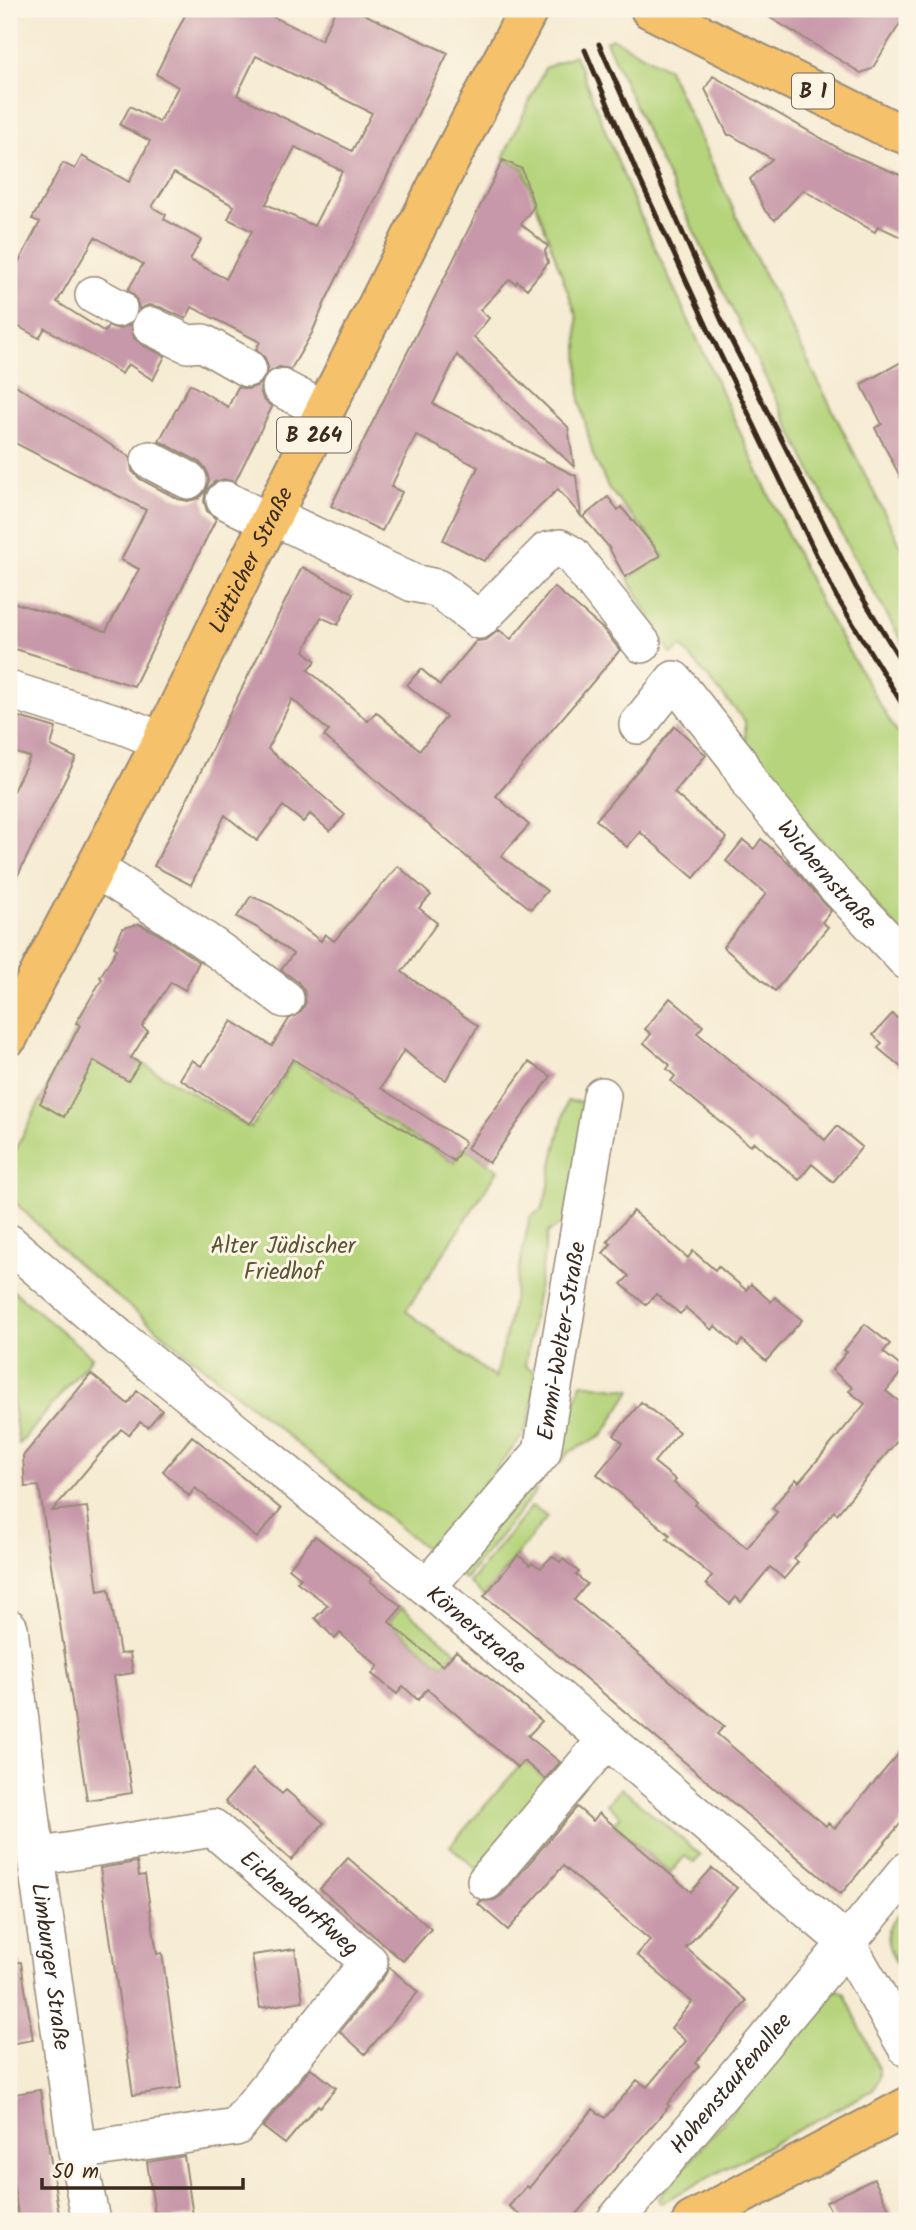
<svg xmlns="http://www.w3.org/2000/svg" width="916" height="2230" viewBox="0 0 916 2230" font-family="Kalam,sans-serif">
<style>
.green{fill:#b5d47b;stroke:#787f4c;stroke-width:2}
.building{fill:#c798a9;fill-rule:evenodd}
.lines{fill:none;stroke-linecap:round;stroke-linejoin:round}
.minor-casing{stroke:#988a78;stroke-width:40}
.major-casing{stroke:#988a78;stroke-width:42}
.minor{stroke:#fff;stroke-width:37}
.major{stroke:#f5c16b;stroke-width:38}
.rail{stroke:#3b2a1e;stroke-width:5}
.labels{text-anchor:middle;stroke-width:6;stroke-linejoin:round;paint-order:stroke}
.shield{fill:#fcf5e5;stroke:#75675a;stroke-width:2}
.shield-label{font-size:21px;font-weight:bold;fill:#3b2a1e}
.street-label{font-size:23px;fill:#3b2a1e;stroke:#fcf5e5}
.park-label{font-size:23px;fill:#5a5435;stroke:#fcf5e5}
</style>
<rect width="100%" height="100%" fill="#fcf5e5"/>
<filter id="ink" filterUnits="userSpaceOnUse"><feTurbulence type="fractalNoise" baseFrequency=".0143" numOctaves="2"/><feDisplacementMap in="SourceGraphic" scale="14" xChannelSelector="R" yChannelSelector="G"/><feConvolveMatrix kernelMatrix="1 2 1 2 8 2 1 2 1" color-interpolation-filters="sRGB"/></filter>
<filter id="wash" filterUnits="userSpaceOnUse"><feTurbulence type="fractalNoise" baseFrequency=".00686" numOctaves="4" result="noise"/><feDisplacementMap in="SourceGraphic" scale="28" xChannelSelector="R" yChannelSelector="G"/><feGaussianBlur stdDeviation="1.57" result="paint"/><feColorMatrix in="noise" values="0 0 0 0 0 0 0 0 0 0 0 0 0 0 0 0 0 1.4 0 .05"/><feComposite in="paint" operator="in"/></filter>
<g filter="url(#wash)">
<rect width="100%" height="100%" fill="#f6ebd3"/>
<path class="green" d="M612 38 668 69 754 254 907 558V650L847 545 657 155 606 41Z
M575 55 635 204 768 493 821 604 892 725 907 747V941L746 753 745 721 682 647 671 654 628 578 663 557 656 544 609 489 593 455 580 401 577 317 523 168 503 158 545 68Z
M78 1025 251 1128 293 1062 454 1162 463 1147 498 1170 406 1311 495 1378C510 1325 518 1270 530 1217L542 1209 548 1191 553 1160 567 1101 586 1102 566 1226 560 1225 548 1232 525 1365 535 1372 534 1396 528 1423 523 1435 447 1531 435 1542 424 1547 397 1525 76 1263 9 1196V1163Z
M9 1287 92 1357 19 1445 9 1381Z
M581 1383 631 1390 602 1436 569 1452 561 1463 552 1455 565 1437Z
M524 1490H537L465 1579 457 1573Z
M532 1506 547 1517 484 1596 469 1583Z
M402 1607 456 1651 443 1666 389 1622Z
M524 1761 557 1789 482 1874 450 1846Z
M621 1788 701 1855 694 1863 685 1856 670 1873 613 1824 620 1816 607 1804Z
M907 1904V1983C900 1968 880 1943 890 1926 895 1919 902 1911 907 1904Z
M839 1990 845 1994 879 2070V2077L873 2090 661 2203 659 2201V2197L834 1993Z"/>
<g id="blocks">
<path class="building" d="M188 9H257L321 40 336 9H353L448 53 325 302 312 333 291 369 279 367 267 374 268 367 265 358 256 349 260 342 192 307 186 319 160 307 149 305 139 309 136 298 128 290 143 264 95 237 57 302 105 332 108 326 119 329 131 324 134 338 142 345 165 356 153 380 128 364 122 374 45 328 39 338 9 321V280L40 222 32 219 63 163 75 169 82 156 129 182 150 141 120 125 130 106 159 122 178 87 156 74ZM256 56 372 113 352 151 237 95ZM295 147 342 171 314 226 266 204ZM174 173 234 206 228 219 252 231 226 279 190 260 201 240 164 219 166 215 152 207Z
M756 9H907V17L899 25 872 69 861 73Z
M713 76 847 153 907 178V240L878 226 875 232 803 190 775 220 765 211 750 179 772 159 731 135H728L705 89Z
M503 160 522 169 534 206 521 224 548 246 545 251 548 263 527 289 517 281 516 284 510 279 480 310 489 318 474 337 568 427 574 467 457 355 433 404 576 476 581 516 558 489 484 561 443 540 478 467 416 435 391 487 402 492 382 531 331 506Z
M907 359V490L875 428 882 424 861 384Z
M9 381 130 457 132 471 140 479 178 499 188 501 199 498 206 490 209 480 206 469 198 461 159 441 190 384 228 407 238 387 248 389 257 386 261 382 260 390 263 399 272 407 235 482 224 479 214 482 206 491 204 501 207 511 216 519 134 686 9 647V601L106 631 139 569 121 560 146 510 9 440Z
M608 497 618 510 621 507 654 546 660 556 625 577 608 546 583 517Z
M302 567 353 593 338 625 321 617 304 651 316 661 308 670 368 721 376 712 420 750 446 717 407 685 421 669 440 685 476 641 486 640 499 630 511 639 554 587 603 629 620 650 496 796 529 825 501 856 547 891 531 909 495 881 324 736 329 731 292 699 268 749 345 815 330 831 310 814 303 822 283 806 257 841 225 815 191 885 154 866Z
M9 714 56 728 51 746 76 758 9 893V799L30 757 9 751Z
M675 726 706 755 674 793 727 838 694 878 640 832 627 847 596 820Z
M761 839 789 863 831 911 822 922 828 927 775 991 723 947 766 894 726 861 743 840 754 849Z
M398 866 431 895 419 908 437 923 402 972 478 1026 446 1080 424 1067 404 1050 381 1088 465 1142 454 1161 293 1059 250 1124 180 1079 192 1060 201 1066 232 1021 272 1046 289 1019 301 1012 306 1002 304 990 298 982 281 970 293 954 258 928 237 917 251 896 272 905 321 941 325 934 334 941Z
M139 924 157 933 199 962 185 990 171 982 142 1027 148 1031 131 1058 140 1063 128 1081 94 1061 64 1117 40 1103 80 1025 76 1023 102 979 100 977 117 949 114 947 123 928Z
M670 998 703 1026 697 1033 825 1140 837 1126 862 1147 833 1182 812 1164 799 1180 754 1142 750 1146 671 1081 675 1076 667 1069 670 1065 644 1043 651 1034 645 1029Z
M892 1014 907 1026V1072L878 1048 882 1043 873 1035Z
M529 1062 551 1076 489 1163 467 1148Z
M633 1211 688 1258 693 1251 715 1270 718 1266 746 1290 751 1284 771 1302 775 1297 802 1320 766 1361 742 1340 738 1346 715 1326 712 1330 686 1308 680 1314 656 1294 646 1305 621 1284 629 1276 603 1253 611 1244 607 1241Z
M865 1324 890 1344 883 1352 904 1369 886 1391 907 1408V1429L837 1514 834 1511 794 1559 798 1562 784 1579 770 1567 741 1602 736 1597 730 1604 706 1584 712 1576 667 1539 670 1535 597 1474 623 1443 614 1435 641 1402 679 1432 654 1462 676 1480 674 1483 697 1502 695 1505 747 1548 777 1512 772 1508 796 1479 799 1482 865 1404 849 1391 853 1388 832 1370 847 1352 844 1350Z
M91 1374 128 1404 137 1391 162 1410 148 1427 140 1422 129 1435 121 1429 52 1511 87 1507 98 1591 109 1589 120 1654 130 1653 133 1673 114 1676 132 1793 87 1800 39 1486 25 1487 23 1456Z
M192 1436 281 1509 257 1538 195 1488 189 1496 163 1471Z
M315 1536 372 1579 370 1581 402 1607 389 1622 416 1645 443 1666 456 1651 542 1721 528 1736 560 1762 545 1779 524 1761 518 1768 427 1689 418 1700 403 1686 397 1694 372 1674 378 1666 340 1633 335 1639 315 1618 328 1605 297 1582 301 1578 289 1568Z
M518 1555 530 1565 532 1563 541 1568 552 1556 560 1562 563 1559 579 1572 576 1575 587 1584 574 1600 724 1726 717 1734 826 1826 828 1823 835 1828 907 1744V1816L841 1894 521 1624 484 1596Z
M253 1769 282 1794 286 1790 324 1823 291 1860 225 1802Z
M577 1807 593 1821 599 1813 691 1892 712 1868 737 1888 686 1948 747 2001 695 2063 699 2066 667 2104 669 2106 570 2221H527L509 2206 527 2186 529 2188 593 2109 605 2118 637 2080 647 2087 686 2041 671 2028 692 2002 637 1955 650 1940 563 1866 508 1930 478 1904 481 1901 494 1900 502 1895Z
M348 1858 431 1929 403 1961 320 1889Z
M137 1862 139 1876 145 1875 157 1954 162 1953 181 2088 133 2095 100 1868Z
M295 1949 303 2001 260 2008 252 1955Z
M21 1962 33 2040 9 2044V1963Z
M389 1967 418 1992 365 2054 340 2032 385 1975Z
M311 2068 336 2088 320 2107 318 2105 285 2144 263 2127Z
M40 2090 60 2221H19L9 2155V2095Z
M184 2156 193 2216 156 2221 147 2162Z
M874 2179 895 2221H836L826 2202Z"/>
</g>
</g>
<g filter="url(#ink)">
<use href="#blocks" fill-opacity="0" stroke="#988a78" stroke-width="2"/>
<g class="lines">
<g class="minor-casing">
<g id="minor">
<path d="M94 295 118 308"/>
<path d="M151 326 188 344 203 343 247 368"/>
<path d="M281 388 325 411"/>
<path d="M150 460 188 480"/>
<path d="M225 500 269 522"/>
<path d="M273 516 413 583 437 588 479 620 547 551 560 548 572 555 642 644"/>
<path d="M9 690 122 725 162 741"/>
<path id="s1" d="M638 725 674 680 736 758 751 785 835 885 907 961"/>
<path d="M95 869C161 909 223 952 285 999"/>
<path id="s2" d="M9 1243 118 1337 427 1587 846 1942 907 2048"/>
<path id="s3" d="M427 1587 542 1452 602 1096"/>
<path id="s4" d="M9 1628 36 1857 77 2151 91 2221"/>
<path id="s5" d="M36 1857 213 1828 369 1962 236 2127 77 2151"/>
<path d="M486 1881 607 1739"/>
<path id="s6" d="M615 2221 907 1871"/>
</g>
</g>
<g class="major-casing">
<g id="major">
<path d="M650 9 886 127 907 135"/>
<path id="s7" d="M9 1036 36 980 162 741 221 618 450 160 529 9"/>
<path d="M692 2221 907 2107"/>
</g>
</g>
<use href="#minor" class="minor"/>
<use href="#major" class="major"/>
<path class="rail" d="M599 44 724 326 856 587 907 671
M585 50 637 173 710 333 836 596 907 712"/>
</g>
</g>
<g class="labels">
<g class="shield">
<rect x="792" y="73.5" width="42" height="35" rx="5"/>
<rect x="277" y="417.5" width="74" height="35" rx="5"/>
</g>
<g class="shield-label">
<text x="813" y="98">B 1</text>
<text x="314" y="442">B 264</text>
</g>
<g class="street-label">
<text dy="8" stroke="none"><textPath href="#s7" startOffset="534">Lütticher Straße</textPath></text>
<text dy="8" stroke="none"><textPath href="#s1" startOffset="306">Wichernstraße</textPath></text>
<text dy="8" stroke="none"><textPath href="#s3" startOffset="290">Emmi-Welter-Straße</textPath></text>
<text dy="8" stroke="none"><textPath href="#s2" startOffset="607">Körnerstraße</textPath></text>
<text dy="8" stroke="none"><textPath href="#s5" startOffset="294">Eichendorffweg</textPath></text>
<text dy="8" stroke="none"><textPath href="#s4" startOffset="341">Limburger Straße</textPath></text>
<text dy="8" stroke="none"><textPath href="#s6" startOffset="180">Hohenstaufenallee</textPath></text>
</g>
<g class="park-label">
<text x="283" y="1253">Alter Jüdischer<tspan x="283" dy="26">Friedhof</tspan></text>
</g>
</g>
<rect width="916" height="2230" fill="none" stroke="#fcf5e5" stroke-width="35"/>
<path d="M42 2178v10h201v-10" fill="none" stroke="#3b2a1e" stroke-width="3.5"/>
<text x="52" y="2178" font-size="21" fill="#3b2a1e" stroke="#fcf5e5" stroke-width="5" paint-order="stroke">50 m</text>
</svg>
